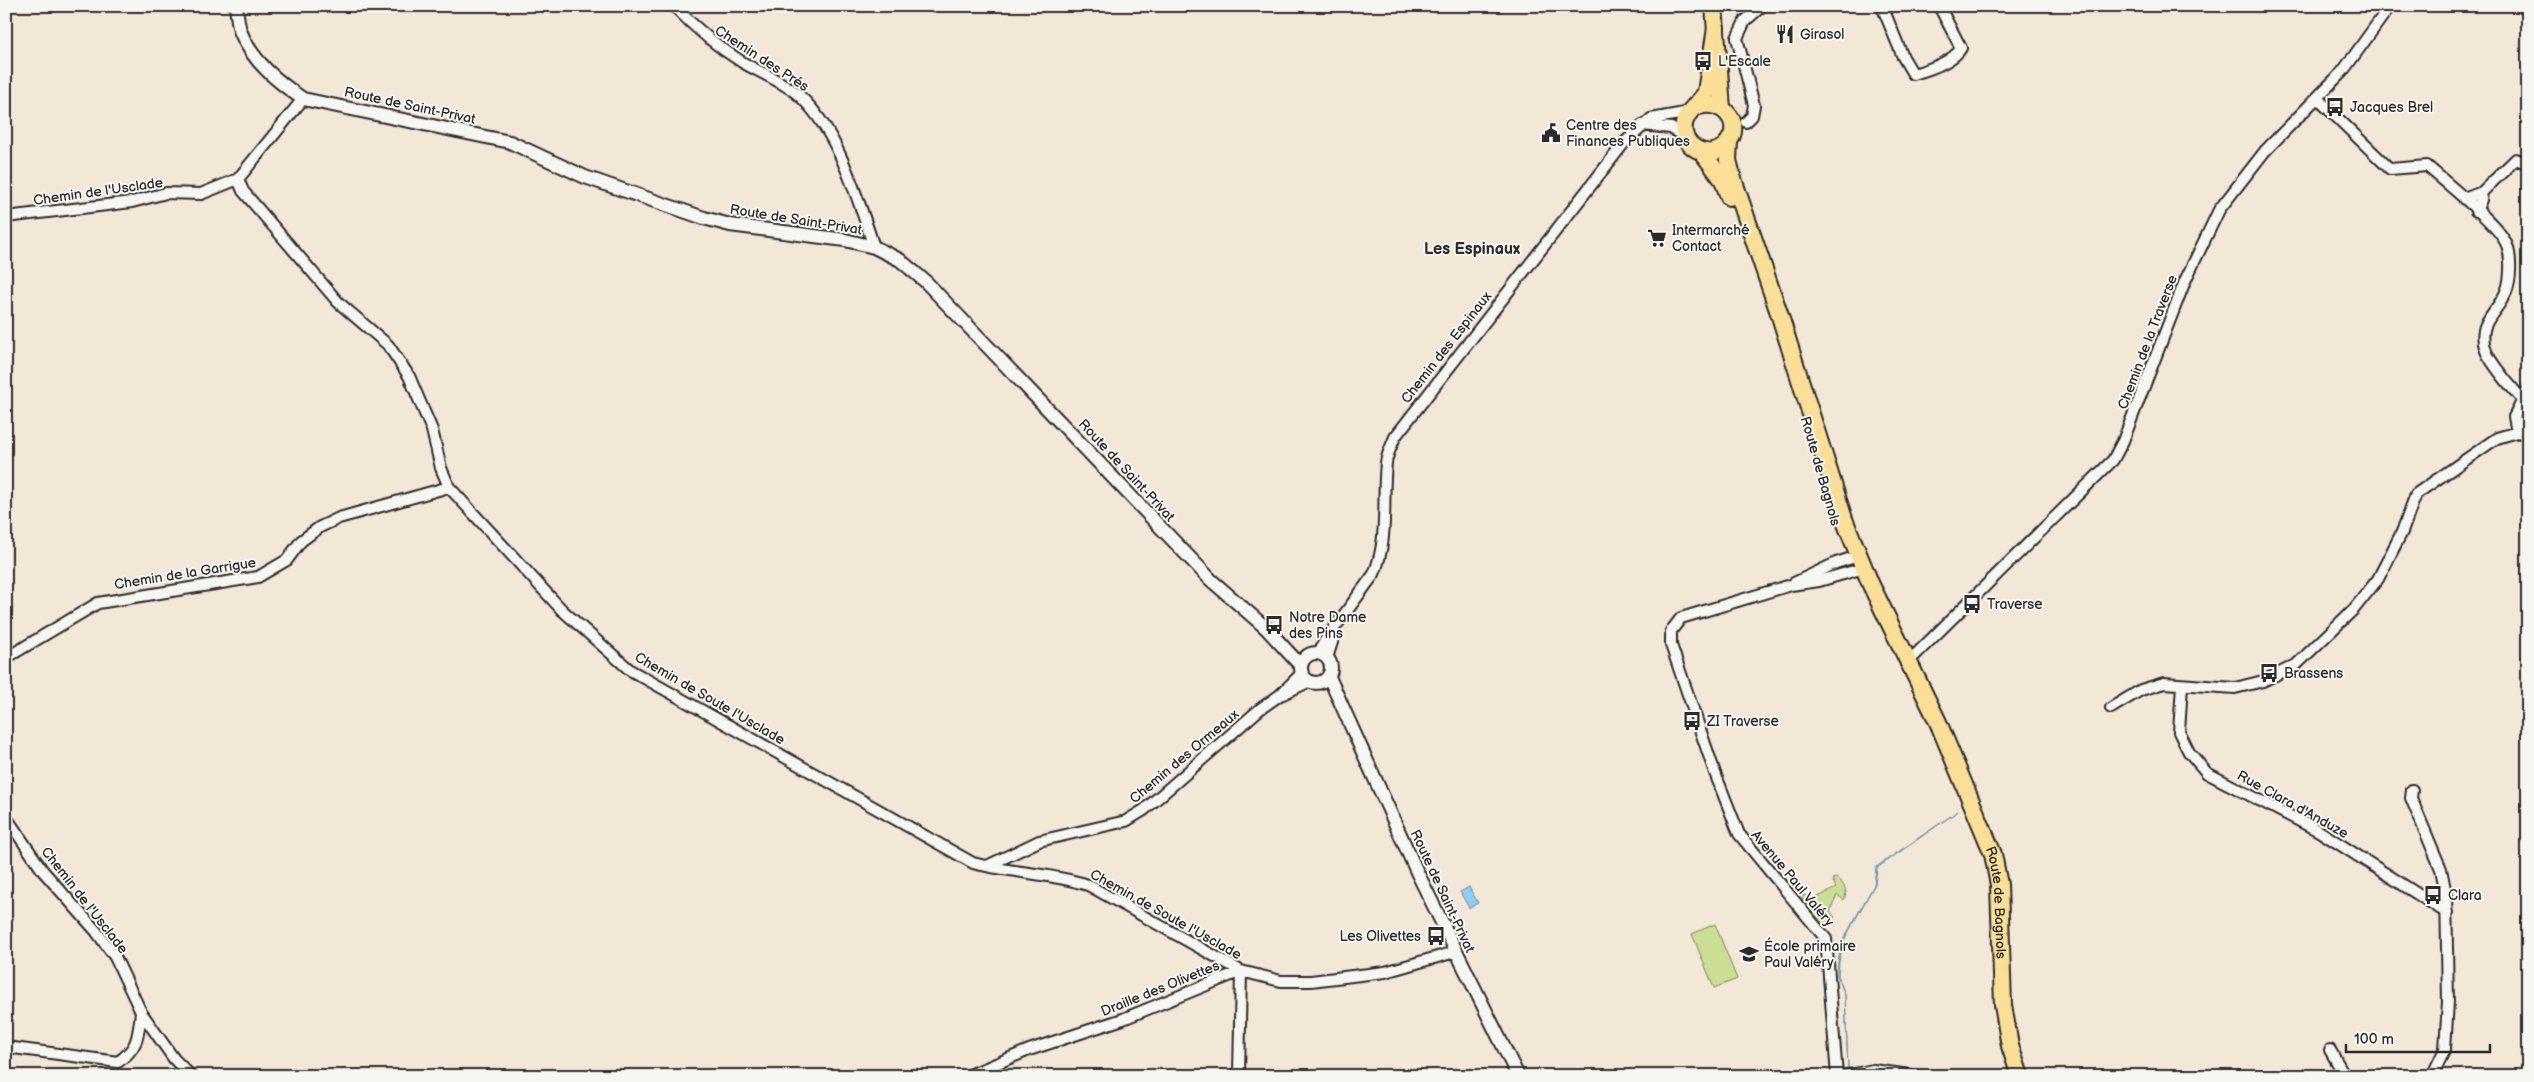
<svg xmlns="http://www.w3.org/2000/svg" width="2534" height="1082" viewBox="0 0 2534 1082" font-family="'Balsamiq Sans',sans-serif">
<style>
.green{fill:#cbdf94;stroke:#7b8560}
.water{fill:#90cff1;stroke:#688da2}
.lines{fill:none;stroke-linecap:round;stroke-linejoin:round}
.minor-casing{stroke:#2b2b2b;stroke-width:14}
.tertiary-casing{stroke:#2b2b2b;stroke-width:16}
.primary-casing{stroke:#2b2b2b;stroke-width:20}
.minor{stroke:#f6f6f2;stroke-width:10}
.tertiary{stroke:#f6f6f2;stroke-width:12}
.primary{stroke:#fbdf96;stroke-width:16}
.labels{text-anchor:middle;stroke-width:4;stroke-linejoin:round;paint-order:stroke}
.poi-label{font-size:14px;fill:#2b2b2b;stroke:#f6f6f2;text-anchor:start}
.street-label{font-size:14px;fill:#2b2b2b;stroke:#f6f6f2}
.quarter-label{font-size:16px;font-weight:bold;fill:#2b2b2b;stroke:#f6f6f2}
</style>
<rect width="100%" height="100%" fill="#f3e7d8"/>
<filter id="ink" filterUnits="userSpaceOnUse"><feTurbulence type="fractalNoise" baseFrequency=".02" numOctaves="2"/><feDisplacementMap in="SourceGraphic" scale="10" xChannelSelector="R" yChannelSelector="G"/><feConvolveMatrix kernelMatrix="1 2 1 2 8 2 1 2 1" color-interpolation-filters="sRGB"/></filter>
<g filter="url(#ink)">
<path class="green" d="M1836 878C1845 884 1848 891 1844 900L1837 895 1830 911 1835 917 1828 923H1823L1803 903 1802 898 1804 894 1810 901 1836 888 1832 879Z
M1715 924 1737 979 1714 988 1692 934Z"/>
<path class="water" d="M1958 811 1877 868 1875 884 1844 940 1839 962 1838 975 1845 995 1848 1069 1845 995 1837 975 1838 961 1843 940 1874 885 1876 867Z
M1469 887 1478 903 1469 908 1460 892Z"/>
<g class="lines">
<g class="minor-casing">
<path id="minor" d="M674 6C695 28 716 46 742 62 759 72 779 80 795 92 837 126 857 197 874 247
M1882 6 1903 57 1913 74C1928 70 1953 62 1961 48L1939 6
M2317 98 2390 169 2427 166C2445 182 2497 223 2506 243 2512 256 2511 280 2506 292 2496 315 2476 322 2486 351 2492 366 2512 387 2522 400
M1746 122 1752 116 1754 105 1737 38 1745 21 1762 6
M1642 125 1671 128 1686 138
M238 179 243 191 338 302 388 345 409 376 432 430 441 468 449 487 562 610 630 670 973 863C1011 873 1051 873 1088 885L1241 971 1239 1076
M2482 192 2516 159 2528 164
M2464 199 2482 192 2481 200 2476 211
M6 217 132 202 166 193 201 194 238 179 303 99
M2517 432 2514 417 2528 390
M1794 583 1836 563 1858 556
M1319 653 1324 642 1374 574C1389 538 1382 500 1386 463 1387 454 1392 445 1395 437L1624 143 1651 119 1690 112
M6 658 98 603 258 577 287 560 301 541 320 527 339 518 449 487
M1327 658 1334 636
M1906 664 2113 460 2123 441 2185 281 2219 210 2265 151 2343 71 2390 6
M2182 685 2179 732 2189 752 2207 773 2319 831 2447 913
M1283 694 1308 682
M2111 708 2141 690 2164 683 2235 688 2263 681 2296 665 2354 609 2378 579 2402 532 2416 494 2497 438 2517 432 2528 434
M2412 790 2411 798 2441 869 2446 894 2448 1002 2445 1049 2432 1076
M6 817 43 871 96 931 115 957 141 1012 174 1059 191 1076
M987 866 1039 841 1126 821 1144 810 1260 709 1280 695 1301 674
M6 1047 118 1062C139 1047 138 1036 141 1012
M2330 1050 2345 1076
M967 1076 1029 1050 1123 1019 1241 971 1281 981H1311L1385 972 1455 952
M1837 1076 1826 939 1739 834 1715 773 1671 645V631L1681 618 1791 585 1819 581 1864 568
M1845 1076 1873 1070 1917 1076"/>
</g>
<g class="tertiary-casing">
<path id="tertiary" d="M236 6C237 15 238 26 241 33 253 62 278 82 303 99L510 142 585 177 704 218 730 225 845 240 874 247 900 260 926 282 1211 580 1266 628 1301 666
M1301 668a15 15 0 1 1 30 0a15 15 0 1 1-30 0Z
M1329 677 1417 872 1518 1076"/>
</g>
<g class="primary-casing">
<g id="primary">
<path d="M1714 6 1722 108"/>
<path d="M1692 109C1719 94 1747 123 1726 145 1709 162 1680 147 1684 124 1686 111 1700 103 1706 92L1716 28"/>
<path id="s1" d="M1729 141 1728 160 1732 176 1779 313 1844 519 1871 585 1938 722 1993 854 1999 885 2003 1005 2010 1046 2020 1076"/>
<path d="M1702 152 1723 180 1729 197"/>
</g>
</g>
<use href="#minor" class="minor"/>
<use href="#tertiary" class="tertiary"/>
<use href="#primary" class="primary"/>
</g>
</g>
<defs>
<g id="restaurant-bare" transform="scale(1.5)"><path d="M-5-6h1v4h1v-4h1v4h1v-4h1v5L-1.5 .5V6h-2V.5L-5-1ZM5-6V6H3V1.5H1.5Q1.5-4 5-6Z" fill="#2b2b2b" stroke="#f6f6f2" stroke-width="2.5" paint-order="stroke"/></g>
<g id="bus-bare" transform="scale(1.5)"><path d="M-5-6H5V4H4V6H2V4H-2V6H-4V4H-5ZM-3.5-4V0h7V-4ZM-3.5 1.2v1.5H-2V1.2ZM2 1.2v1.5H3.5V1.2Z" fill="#2b2b2b" stroke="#f6f6f2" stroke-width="2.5" paint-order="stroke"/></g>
<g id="civic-bare" transform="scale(1.5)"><path d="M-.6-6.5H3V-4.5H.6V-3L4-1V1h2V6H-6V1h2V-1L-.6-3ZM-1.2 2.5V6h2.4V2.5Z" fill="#2b2b2b" stroke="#f6f6f2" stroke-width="2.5" paint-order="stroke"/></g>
<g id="supermarket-bare" transform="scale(1.5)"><path d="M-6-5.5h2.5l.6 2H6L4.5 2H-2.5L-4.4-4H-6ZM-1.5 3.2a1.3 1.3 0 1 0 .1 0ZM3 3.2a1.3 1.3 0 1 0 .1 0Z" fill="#2b2b2b" stroke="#f6f6f2" stroke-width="2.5" paint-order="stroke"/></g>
<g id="school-bare" transform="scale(1.5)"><path d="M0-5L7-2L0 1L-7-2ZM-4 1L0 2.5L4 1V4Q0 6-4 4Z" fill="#2b2b2b" stroke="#f6f6f2" stroke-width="2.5" paint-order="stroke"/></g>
</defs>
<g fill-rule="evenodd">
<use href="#restaurant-bare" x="1785" y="34"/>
<use href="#bus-bare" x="1703" y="61"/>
<use href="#bus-bare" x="2335" y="107"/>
<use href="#civic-bare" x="1551" y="133"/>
<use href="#supermarket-bare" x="1657" y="238"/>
<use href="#bus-bare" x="1972" y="604"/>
<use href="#bus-bare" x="1274" y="625"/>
<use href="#bus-bare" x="2269" y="673"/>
<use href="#bus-bare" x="1692" y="721"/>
<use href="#bus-bare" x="2433" y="895"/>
<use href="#bus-bare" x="1436" y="936"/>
<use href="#school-bare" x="1749" y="954"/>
</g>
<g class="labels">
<g class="poi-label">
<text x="1800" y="39">Girasol</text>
<text x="1718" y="66">L'Escale</text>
<text x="2350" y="112">Jacques Brel</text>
<text x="1566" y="130">Centre des<tspan x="1566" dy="16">Finances Publiques</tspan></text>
<text x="1672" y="235">Intermarché<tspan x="1672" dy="16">Contact</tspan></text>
<text x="1987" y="609">Traverse</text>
<text x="1289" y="622">Notre Dame<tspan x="1289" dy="16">des Pins</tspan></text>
<text x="2284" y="678">Brassens</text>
<text x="1707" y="726">ZI Traverse</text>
<text x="2448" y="900">Clara</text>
<text x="1421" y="941" text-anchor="end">Les Olivettes</text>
<text x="1764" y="951">École primaire<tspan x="1764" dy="16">Paul Valéry</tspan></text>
</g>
<g class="street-label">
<text transform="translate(762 58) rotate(33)" y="5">Chemin des Prés</text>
<text transform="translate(410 105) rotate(12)" y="5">Route de Saint-Privat</text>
<text transform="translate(98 191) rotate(-8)" y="5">Chemin de l'Usclade</text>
<text transform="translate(796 219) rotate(9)" y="5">Route de Saint-Privat</text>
<text transform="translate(2147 342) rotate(-69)" y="5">Chemin de la Traverse</text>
<text transform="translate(1446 347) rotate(-52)" y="5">Chemin des Espinaux</text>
<text transform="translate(1127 470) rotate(47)" y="5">Route de Saint-Privat</text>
<text transform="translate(1821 471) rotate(74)" y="5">Route de Bagnols</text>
<text transform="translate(185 573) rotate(-9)" y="5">Chemin de la Garrigue</text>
<text transform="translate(710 698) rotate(30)" y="5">Chemin de Soute l'Usclade</text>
<text transform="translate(1184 756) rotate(-40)" y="5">Chemin des Ormeaux</text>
<text transform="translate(2293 804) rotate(29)" y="5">Rue Clara d'Anduze</text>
<text transform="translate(1793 878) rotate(50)" y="5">Avenue Paul Valéry</text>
<text transform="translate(1443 891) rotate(65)" y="5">Route de Saint-Privat</text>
<text transform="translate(85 900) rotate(52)" y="5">Chemin de l'Usclade</text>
<text dy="5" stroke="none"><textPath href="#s1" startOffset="812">Route de Bagnols</textPath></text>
<text transform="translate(1166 914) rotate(29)" y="5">Chemin de Soute l'Usclade</text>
<text transform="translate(1160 988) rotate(-22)" y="5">Draille des Olivettes</text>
</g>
<g class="quarter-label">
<text x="1472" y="254">Les Espinaux</text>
</g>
</g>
<rect width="2534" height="1082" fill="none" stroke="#f6f6f2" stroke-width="25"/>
<rect x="12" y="12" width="2509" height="1057" fill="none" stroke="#2b2b2b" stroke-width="2" filter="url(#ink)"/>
<path d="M2346 1044v8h144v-8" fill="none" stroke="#2b2b2b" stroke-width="2.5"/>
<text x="2354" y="1044" font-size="15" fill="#2b2b2b" stroke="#f6f6f2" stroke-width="4" paint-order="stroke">100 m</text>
</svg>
